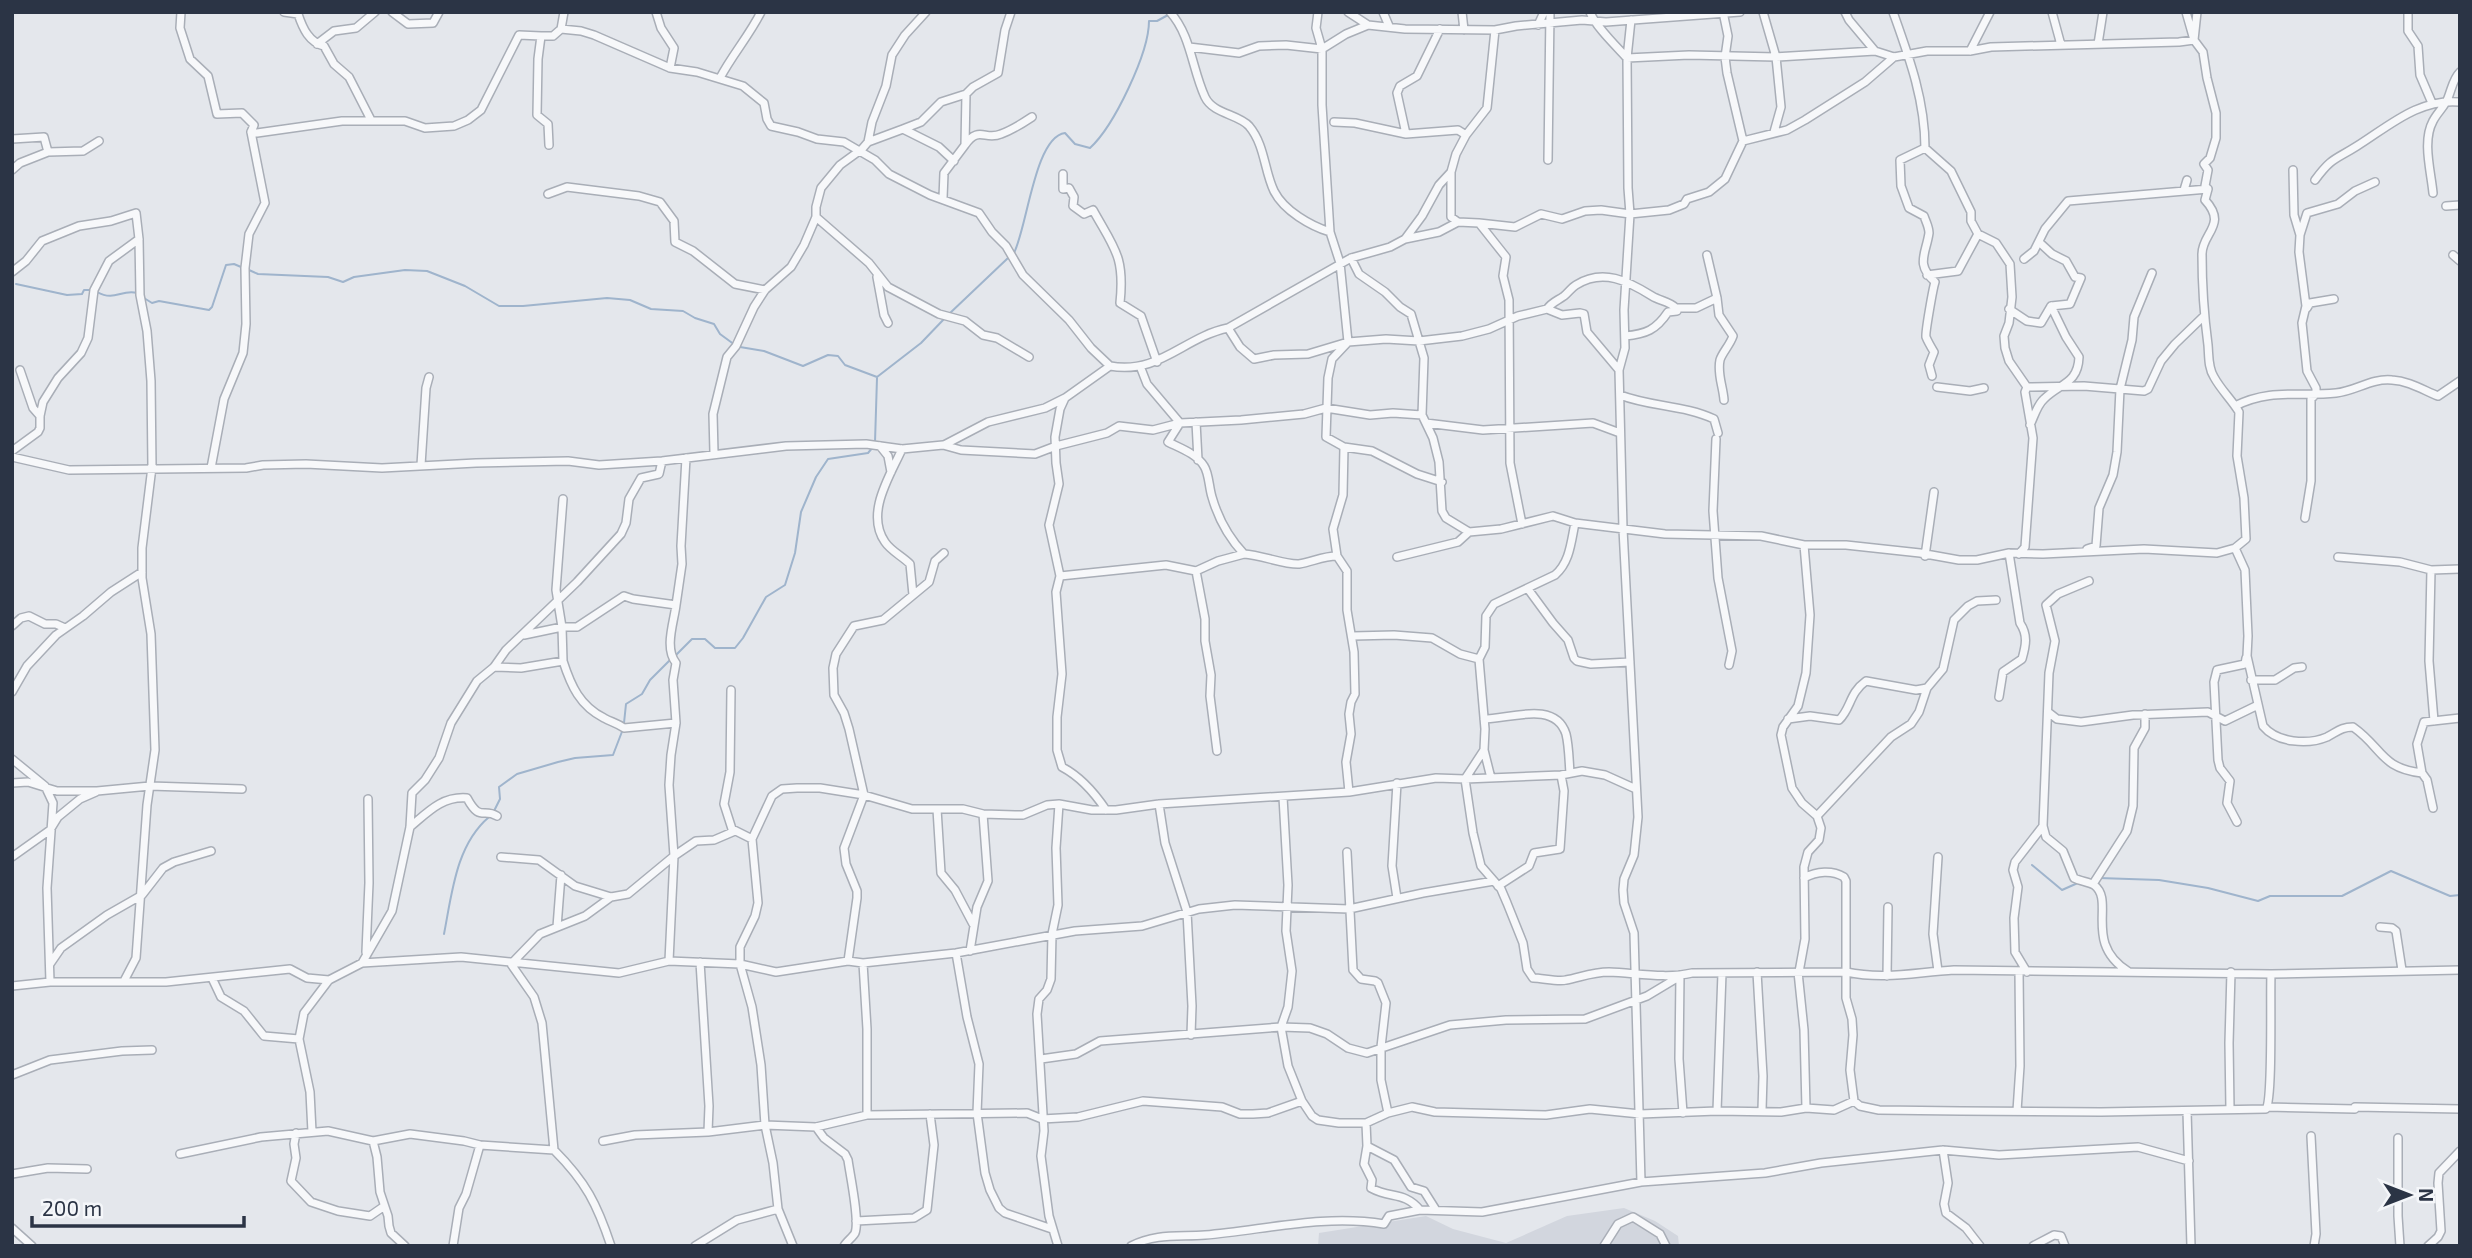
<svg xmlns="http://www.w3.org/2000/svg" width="2472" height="1258" viewBox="0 0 2472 1258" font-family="'Exo 2',sans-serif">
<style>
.built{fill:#d2d6de}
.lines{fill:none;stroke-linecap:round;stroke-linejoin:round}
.stream{stroke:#9fb4cc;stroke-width:2}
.minor-casing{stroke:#a9aeb7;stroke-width:10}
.minor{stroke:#f7f8fa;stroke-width:7}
</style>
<rect width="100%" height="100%" fill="#e4e7ec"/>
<path class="built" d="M1624 1208 1655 1221 1678 1236 1679 1246H1318L1319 1233 1426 1216 1453 1229 1506 1243 1567 1216Z"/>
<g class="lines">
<path class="stream" d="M1188 12H1199
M1013 255C1027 231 1034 137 1065 133L1075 144 1090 148C1114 126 1149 53 1149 21H1157L1168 15
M249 270 258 274 328 277 343 282 354 277 405 270 427 271 465 286 499 306H523L607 298 630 300 651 309 683 311 695 318 714 324 720 334 735 345
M16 284 67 295 82 294 84 290H92
M97 292C115 302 121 289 137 293
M144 298 152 303 159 301 209 310 212 307 226 265 234 264 241 267
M949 314 1008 258
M740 347 764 351 803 366 828 355 838 356 845 365 877 377 921 343 945 318
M875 442 877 378
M676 655 692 639H705L715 648H735L743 638 766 597 785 585 795 553 801 512 816 477 828 459 868 453 873 447
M624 723 626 704 642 694 650 680 672 658
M493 813 500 799 499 787 517 774 558 762 575 758 613 755 623 729
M2032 865 2062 890 2080 882
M2099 878 2159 880 2208 888 2258 901 2270 896H2342L2391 871 2450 896 2460 895
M444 934C452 893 456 845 489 817"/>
<g class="minor-casing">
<path id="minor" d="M181 12 180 28 190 59 208 76 217 114 242 113 254 125 251 132 257 133 342 121H405L425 128 454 126 468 120 481 110 519 35 541 36
M284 12 298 14C303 29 309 42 324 46L334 64 349 77 371 120
M392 12 408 24 433 23 439 12
M564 12 561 29 581 31 594 35 670 68 697 72 743 86 764 103 767 119 771 126 798 132 817 139 844 142 875 160 889 174 930 195 979 213 992 232 1006 246 1023 275 1069 320 1091 348 1110 366
M656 12 661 28 674 48 670 68
M1170 12C1191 35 1192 69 1205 97 1213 114 1238 114 1249 126 1265 145 1264 170 1274 191 1284 211 1311 226 1330 232
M1318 12 1316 28 1322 49V105L1330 232 1340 263 1348 342 1332 359 1328 378 1326 437 1344 447 1372 451 1417 474 1442 482
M1348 12 1368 25 1405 29 1495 30 1516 26 1582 20 1606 22 1740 12
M1383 12 1389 26
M1462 12 1464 30
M1590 12C1595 26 1616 46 1627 58L1689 55 1776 57 1875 51 1894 57 1927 51H1970L1991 47 2179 42 2194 40 2197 12
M1723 12 1728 36 1725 57 1727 73 1743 141
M1763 12 1776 57 1781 107 1774 132
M1845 12 1849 20 1875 51
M1893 12C1909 57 1925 100 1925 148L1900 160 1901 186 1909 208 1924 216C1926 222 1929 227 1929 233 1926 254 1915 264 1935 282 1933 288 1925 333 1926 337 1928 342 1931 347 1934 352L1929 365 1932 376
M2052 12 2061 45
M2186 12 2194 40 2203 52 2207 78 2216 113V138L2210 158 2204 164 2208 170 2205 186 2208 189 2205 200C2228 225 2202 233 2202 254 2202 285 2204 315 2208 345 2209 356 2208 368 2214 377 2221 390 2232 400 2239 412L2237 456 2244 498 2246 539 2235 548 2245 570 2248 636 2247 656 2263 726C2277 743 2308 745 2327 737 2337 732 2341 727 2353 727 2383 748 2380 768 2422 773L2417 744 2424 722 2460 718
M2408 12V31L2418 46 2420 75 2432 103
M1631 20 1627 58 1628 188 1630 214 1624 310 1625 348 1619 370 1623 529 1638 817 1634 855 1624 879 1623 890 1624 903 1634 933 1641 1182
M1538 25 1544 12
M317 44 334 31 356 28 375 12
M2098 44 2103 12
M1189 47 1239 53 1259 46 1286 45 1322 49 1346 34 1368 25
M1970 51 1990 12
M720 78C732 55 749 36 761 12
M1334 122 1355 123 1406 134 1397 93 1400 86 1417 76 1440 29
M903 129 921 122 941 102 966 94
M1406 134 1458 130 1466 135
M12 139 44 137 48 152
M868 142 903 129 939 147 954 161
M549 145 548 124 537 115 538 59 541 36H553L561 29
M965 145C979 125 985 141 1001 134 1012 130 1023 123 1032 117
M1925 148 1951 171 1971 212V221L1978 234 1996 243 2010 264 2012 297 2009 323 2004 336 2005 348 2009 361 2027 387 2025 392 2033 438 2025 547 2019 554
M1548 160 1550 12
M12 170 20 163 48 152 83 151 99 141
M2293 170 2294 215 2300 235
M1451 173V217L1458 222 1479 223 1506 257 1503 276 1509 300 1510 463 1522 524
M1063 174V189L1069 188 1074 197 1073 206 1084 214 1093 210C1114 248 1125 256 1120 303L1141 316 1157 362
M2315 180C2332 157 2335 160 2357 146 2389 126 2419 98 2460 102
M2184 190 2187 180
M2433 193C2431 171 2422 141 2433 121 2437 113 2445 106 2448 98 2452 88 2453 79 2460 72
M548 194 567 187 639 196 660 202 674 221 675 242 693 251 735 284 765 290
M943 198 944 173 965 145 966 94 973 87 998 73 1005 30 1011 12
M2446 206 2460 205
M816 217 869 263 888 287 939 314 965 321 983 335 997 338 1029 357
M1479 223 1515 227 1541 214 1562 219 1585 211 1601 210 1630 214 1669 210 1684 204 1687 199 1709 192 1725 179 1743 141 1787 130 1805 120 1865 82 1894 57
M1405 239 1439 232 1458 222
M1707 255 1717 298 1719 315 1733 336C1730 345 1722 353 1720 360 1717 374 1723 386 1724 400
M2453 255 2460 261
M1351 258 1359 274 1385 292 1400 307 1411 314 1424 358 1422 415 1433 438 1439 462 1442 511 1446 518 1469 532 1501 529 1553 516 1575 523 1665 534 1761 536 1804 545H1846L1920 553 1959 560H1977L2009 553 2043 554 2144 549 2217 553 2235 548
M2024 259 2034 251 2045 229 2068 201 2208 189
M12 272 26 261 42 241 79 226 111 221 136 213 139 239 140 295 147 331 151 381 152 467 142 548V578L151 634 155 750 147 805 136 958 124 981
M2152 273 2134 317 2132 340 2120 389 2144 391 2148 389 2161 361 2175 344 2204 316
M1927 275 1958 271 1978 234
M877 277 884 315 888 323
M2307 308 2310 303 2334 299
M1547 309C1552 302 1557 301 1564 296 1568 293 1571 288 1576 285 1603 268 1628 281 1652 296 1660 301 1669 301 1676 308H1696L1717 298
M2009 309 2027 321 2041 323 2051 306 2070 304 2081 278 2075 277 2066 261 2052 254 2039 242
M1228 328 1351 258 1390 247 1405 239 1422 216 1439 185 1451 172 1456 154 1466 135 1487 108 1495 30
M1625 336C1646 334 1656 330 1668 312L1677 311
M1140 366 1147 384 1180 423 1168 442C1180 448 1197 454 1204 466 1209 473 1209 488 1212 497 1218 518 1229 538 1244 554 1261 555 1286 565 1299 564 1312 562 1323 556 1337 556
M20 370 33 408 40 416
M1937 387 1970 391 1984 388
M2027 387 2084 386 2120 389 2117 452 2113 475 2099 508 2096 546 2087 549
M1620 395C1651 407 1684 405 1714 419L1718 433
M2235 406C2271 388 2299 397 2336 393 2356 391 2371 378 2392 380 2409 381 2423 390 2438 396L2460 381
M1196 422 1198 460
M1426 423 1483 430 1593 423 1620 433
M2030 425C2034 417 2037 405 2044 399 2060 383 2078 384 2079 357L2066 337 2051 306
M1716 439 1713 511 1718 578 1732 651 1729 665
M944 445 988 422 1045 408 1065 398
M880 446 888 456 891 472
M1344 447 1343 495 1333 529 1337 556 1347 571V610L1354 652 1355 694 1351 702 1349 714 1351 734 1346 762 1349 792
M902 449C890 476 865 513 885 542 891 551 902 556 910 564L913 595
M12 451 38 432 40 428V416L43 402 58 378 81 353 88 338 94 290 109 261 139 239
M714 453 713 414 727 357 736 346 754 307 765 290 791 267 804 245 816 217V207L821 188 840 165 862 149 868 142 872 122 886 86 892 55 905 35 926 12
M12 457 69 470 246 468 263 465 306 464 382 468 476 463 568 461 599 465 662 461 786 446 866 444 902 449 943 445 961 450 1035 454 1056 446 1107 433 1119 426 1153 430 1180 423 1241 420 1304 414 1326 408 1370 415 1393 413 1422 415
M421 465 426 388 429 377
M211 468 224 399 243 353 246 324 245 268 249 234 265 203 251 132
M563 499 556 590 562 627 563 661
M2305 518 2311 481V399L2316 394V388L2307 371 2302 323 2306 306 2299 252 2300 235 2307 213 2338 204 2355 191 2375 182
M1575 523C1571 542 1570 562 1555 575L1494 604 1486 616 1485 647 1479 659 1485 729 1484 750 1465 779 1473 833 1481 866 1501 889 1507 903 1523 943 1527 969 1533 978C1542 978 1558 982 1566 980 1581 977 1593 972 1609 972 1636 973 1666 979 1692 973L1846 972C1885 980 1916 972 1954 970L2271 974 2460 970
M1925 556 1934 492
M1397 557 1458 542 1469 532
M2338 557 2400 562 2431 570 2460 569
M2431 570 2429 661 2434 721
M1196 571 1205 619V641L1211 675 1210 696 1217 751
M1060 576 1166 565 1196 571 1218 561 1244 554
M2089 581 2058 594 2046 605 2055 641 2049 673 2043 826 2046 837 2063 851 2074 878C2080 881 2089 882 2094 885 2116 901 2082 943 2129 972
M1528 589 1553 623 1568 640 1574 658 1577 661 1591 664 1630 662
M12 626 21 618 29 616 45 624H56L65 628
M524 635 562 627H577L624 596 633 599 676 605 682 564 681 546 686 458
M1353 636 1394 635 1432 638 1460 654 1479 659
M494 667 521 668 563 661C571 686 580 706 604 718 611 722 617 723 624 728L676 723
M2251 680H2275L2294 668 2302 667
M731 690 730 772 724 804 732 829 752 839 758 903 755 916 740 947V964L752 1007 761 1065 765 1125 773 1163 778 1209 793 1246
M12 692 27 666 56 635 83 616 111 592 142 572
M1999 697 2003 672 2022 659C2026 645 2028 635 2020 623L2009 553
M2048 712 2057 719 2081 722 2133 715 2208 712 2225 721 2258 705
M1484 719C1509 719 1555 700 1566 734 1569 746 1569 761 1570 773
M1788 719 1810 716 1839 720C1851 709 1849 693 1866 681L1916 690 1927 688 1943 669 1954 620 1968 606 1977 601 1996 600
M1484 750 1491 778
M12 759 45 786 53 803 47 888 50 982
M2422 773 2427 780 2433 808
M12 783 28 782 57 791H97L150 786 242 789
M1397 783 1392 866 1397 898
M1283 797 1288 885 1286 931 1292 971 1288 1007 1281 1027 1288 1066 1302 1101 1312 1116 1318 1120 1339 1123H1366
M1159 804 1165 843 1187 912 1192 1006 1191 1035
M937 809 941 873 955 890 973 924
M1106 810C1094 792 1081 777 1062 767L1057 750V717L1062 674 1056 592 1060 576 1049 525 1059 484 1056 463 1055 437 1060 409 1065 398 1110 366C1159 375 1184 337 1228 328L1240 347 1254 359 1274 355 1308 354 1348 342 1386 339 1419 341 1462 336 1489 329 1518 316 1547 309 1562 315 1580 313 1584 314 1587 332 1619 370
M1817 816 1891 737 1911 724 1919 712 1927 688
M2237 822 2227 803 2230 781 2220 768 2218 760 2214 682 2217 670 2245 664 2246 658
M410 827C428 812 442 796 467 798 480 822 483 808 497 816
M752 839 772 796 782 789 797 788H820L864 795 912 809H963L983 814 1015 815H1023L1047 805 1059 804 1092 810H1116L1159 804 1349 792 1436 778 1465 779 1561 775 1582 771 1605 775 1636 789
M1347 852 1353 970 1361 979 1375 981 1378 983 1386 1003 1381 1047V1080L1388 1113 1366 1123 1367 1146 1364 1164 1372 1180 1371 1188C1391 1199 1404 1191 1420 1210
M12 857 50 830 58 817 80 799 96 792
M501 857 539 860 575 886 611 897 628 894 674 856 669 785 671 755 676 723 673 680 676 663C664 648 674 622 676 605
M1938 857 1933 934 1938 971
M1804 878C1817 871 1832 870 1844 877L1846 881V998L1852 1019 1853 1035 1850 1070 1854 1101
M2093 884 2127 831 2133 806 2134 748 2145 728V714
M1498 886 1529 866 1534 853 1560 849 1564 791 1561 775
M557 927 561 875
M2380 927 2392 928 2396 931 2402 970
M970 951 977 907 988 881 983 814
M366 952 369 883 368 799
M956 953 967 1017 979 1064 977 1113 985 1173 990 1190 999 1208 1005 1213 1052 1229
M669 961 674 856 696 841 714 840 735 831
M848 961 857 898V891L846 864 844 848 864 795 849 729 844 713 834 695 833 668 836 654 854 626 883 620 929 582 935 561 944 553
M700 962 709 1106 708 1132
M362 963 392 911 410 827 412 793 425 780 439 758 451 723 477 681 494 667 506 650 577 582 621 534 626 523 629 499 641 478 659 474 662 461
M863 963 867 1029V1115
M50 964 61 948 107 915 142 895 163 868 174 862 211 851
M1757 972 1763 1076 1762 1110
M1798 972 1804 1030 1806 1108
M1799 972 1805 939 1804 867 1808 852 1819 840 1821 828 1817 816 1802 803 1792 788 1781 735 1783 727 1798 706 1806 673 1810 615 1804 545
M2027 972 2015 952 2014 918 2018 887 2013 870 2015 862 2043 826
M1722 973 1717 1111 1781 1112 1806 1108 1834 1110 1854 1101 1860 1106 1879 1110 1961 1111 2101 1112 2266 1109C2273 1099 2270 995 2271 974
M1680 975 1679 1059 1683 1113
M1887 976 1888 907
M212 978 221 997 244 1011 264 1036 299 1039
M12 986 50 982H166L290 969 307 978 329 980
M1041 1059 1076 1054 1100 1041 1281 1027 1310 1028 1327 1034 1348 1048 1367 1053 1450 1025 1506 1020 1585 1019 1647 996 1682 975
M12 1075 50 1060 122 1051 152 1050
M2267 1107 2355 1109
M2355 1107 2460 1109
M2230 1109 2229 1043 2231 972
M2017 1111 2020 1066 2019 971
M2187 1111 2191 1246
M1388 1113 1412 1107 1435 1112 1546 1115 1590 1109 1640 1114 1717 1111
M816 1127 824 1138 845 1154 848 1160C850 1175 860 1221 855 1233 853 1237 847 1241 844 1246
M312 1132 310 1092 299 1039 304 1013 329 980 362 963 461 957 619 973 669 961 740 964 776 972 848 961 863 963 956 953 1075 931 1142 926 1199 909 1235 905 1349 909 1423 893 1494 881
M296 1133 294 1144 296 1158 291 1181 311 1202 338 1211 370 1216 383 1207
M2311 1136 2316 1234 2314 1246
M2398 1138V1216L2400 1246
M373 1141 377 1157 380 1192 388 1216 389 1226 391 1233 405 1246
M603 1141 635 1135 708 1132 765 1125 816 1127 867 1115 1027 1113 1042 1119 1078 1117 1143 1101 1222 1107 1240 1114H1253L1268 1113 1302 1101
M1367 1146 1394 1160 1411 1187 1424 1191 1436 1210
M554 1150 542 1023 534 997 511 964 540 934 585 916 611 897
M1943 1150 1948 1183 1944 1204 1946 1213 1966 1228 1980 1246
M180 1154 261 1137 328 1131 373 1141 410 1134 464 1141 480 1145 554 1150C586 1182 597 1204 611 1246
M12 1174 48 1168 87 1169
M856 1221 914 1218 927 1210 934 1145 930 1114
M12 1228 32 1246
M453 1246 459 1208 466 1194 480 1145
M695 1246 737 1220 778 1209
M1058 1246 1049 1216 1041 1156 1044 1131 1037 1014 1039 999 1047 990 1051 979 1052 934 1058 905 1056 848 1059 804
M1131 1246C1156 1233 1179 1237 1205 1235 1264 1230 1324 1214 1384 1224L1389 1216 1420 1210 1482 1212 1641 1182 1765 1173 1821 1163 1943 1150 1999 1155 2138 1147 2189 1161
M1604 1246 1618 1224 1633 1217 1660 1234 1666 1246
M2033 1246 2054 1235 2061 1236 2065 1246
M2428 1246 2438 1237 2441 1231 2438 1183 2439 1173 2460 1151"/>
</g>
<use href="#minor" class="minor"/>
</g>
<rect width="2472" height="1258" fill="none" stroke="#2b3445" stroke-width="28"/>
<g transform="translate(2409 1195) rotate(90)" stroke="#f4f6f9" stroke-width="5" paint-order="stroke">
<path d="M0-5L12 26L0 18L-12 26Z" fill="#2b3445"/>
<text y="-10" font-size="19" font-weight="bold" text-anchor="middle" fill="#2b3445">N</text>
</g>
<path d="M32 1216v10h212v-10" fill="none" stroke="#2b3445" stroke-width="3.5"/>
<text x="42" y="1216" font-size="21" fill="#2b3445" stroke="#f4f6f9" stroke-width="5" paint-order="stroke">200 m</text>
</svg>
